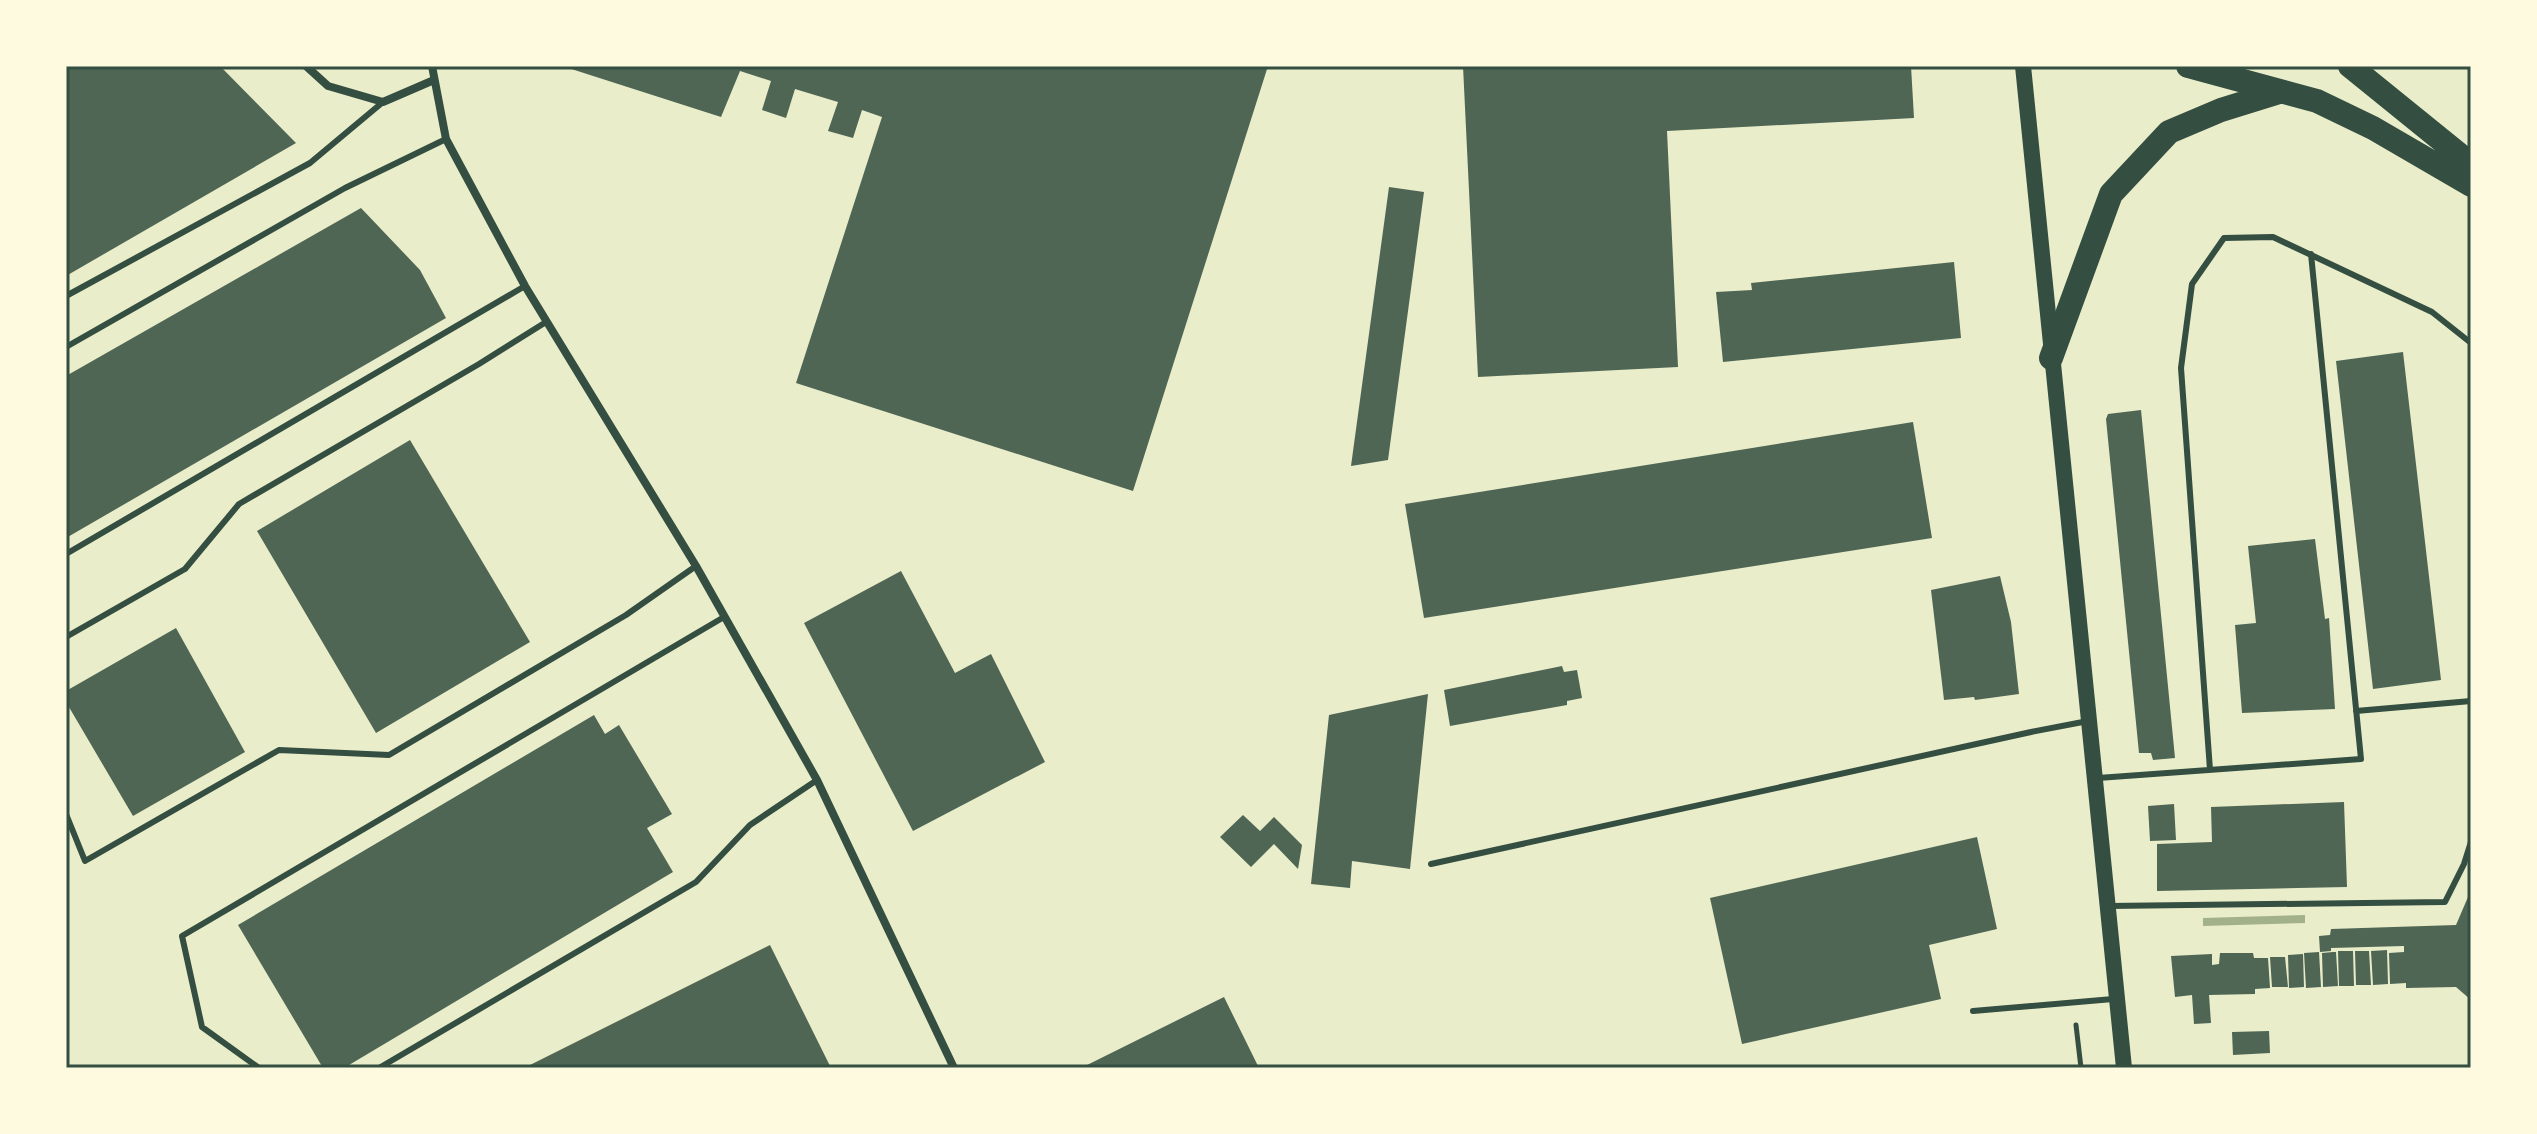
<svg xmlns="http://www.w3.org/2000/svg" width="2537" height="1134" viewBox="0 0 2537 1134" font-family="'Space Grotesk',sans-serif">
<style>
.water{fill:#a3b18a}
.building{fill:#4f6655}
.lines{fill:none;stroke-linecap:round;stroke-linejoin:round}
.path{stroke:#344e41;stroke-width:5}
.service{stroke:#344e41;stroke-width:6}
.minor{stroke:#344e41;stroke-width:8}
.secondary{stroke:#344e41;stroke-width:16}
.motorway{stroke:#344e41;stroke-width:24}
.neatline{fill:none;stroke:#344e41;stroke-width:3}
</style>
<rect width="100%" height="100%" fill="#e9edc9"/>
<path class="water" d="M2305 915V923L2203 926V918Z"/>
<path class="building" d="M66 66H220L296 143 66 276Z
M562 66H1268L1133 491 796 383 882 117 862 110 853 138 828 131 838 102 795 89 786 118 762 110 771 81 740 71 721 117Z
M1463 66H1911L1914 118 1667 131 1678 367 1478 377Z
M1389 187 1424 192 1388 460 1351 466Z
M361 208 420 270 446 318 66 538V376Z
M1954 262 1961 338 1723 362 1716 292 1752 290 1751 283Z
M2403 352 2441 680 2373 689 2336 361Z
M2141 410 2175 758 2153 760 2151 753H2139L2106 419 2108 414Z
M1913 422 1932 538 1424 618 1405 504Z
M410 440 530 642 376 733 257 531Z
M2315 539 2325 619 2329 618 2335 709 2242 713 2235 625 2256 623 2248 546Z
M901 571 955 673 991 654 1045 762 913 831 804 623Z
M2000 576 2011 622 2019 694 1975 700 1974 697 1944 700 1931 590Z
M176 628 245 752 133 816 66 702V691Z
M1562 666 1564 672 1577 670 1582 698 1567 701V705L1450 726 1444 690Z
M1428 694 1410 869 1352 861 1350 888 1311 884 1329 715Z
M594 715 605 734 619 725 672 814 647 828 673 872 344 1068H323L238 925Z
M2344 802 2347 887 2157 891V844L2212 842 2211 807Z
M2174 804 2176 840 2150 841 2148 806Z
M1243 815 1260 831 1274 817 1302 845 1298 869 1274 844 1251 867 1220 837Z
M1977 837 1997 929 1929 945 1941 999 1742 1044 1710 898Z
M2471 890V1000L2456 987 2406 988V983L2390 984 2389 953 2404 952V946L2331 948V951L2320 952 2319 936 2330 935 2331 929 2456 925Z
M770 945 831 1068H524Z
M2387 950 2388 984 2373 985 2371 951Z
M2338 951H2353L2354 986H2339Z
M2355 951H2369L2371 985H2356Z
M2319 952 2321 987 2306 988 2304 953Z
M2333 952H2336L2338 986 2323 987 2322 953Z
M2220 953H2253L2254 958H2268L2270 988 2255 989V994L2209 995 2211 1023 2194 1024 2192 995 2175 997 2171 956 2212 954V965L2219 964Z
M2303 954 2304 987 2289 988 2288 955Z
M2270 957H2285L2288 987H2272Z
M1224 997 1259 1068H1081Z
M2269 1031 2270 1053 2233 1055 2232 1032Z"/>
<g class="lines">
<path class="path" d="M2076 1025 2081 1068"/>
<path class="service" d="M66 296 310 163 383 102
M66 347 345 188 446 139
M66 554 525 286
M66 637 185 569 239 504 479 364 546 322
M2356 711 2471 701
M2210 770 2181 368 2192 284 2224 238 2273 237 2432 312 2471 343
M2098 778 2361 759 2311 254
M66 814 85 861 279 750 389 755 626 615 696 566
M1431 864 2031 732 2088 721
M2109 906 2445 902 2464 864 2471 842
M1973 1011 2113 999
M259 1068 202 1027 182 936 724 617
M379 1068 696 882 750 825 817 780"/>
<path class="minor" d="M306 66 328 86 383 102 434 80
M432 66 446 139 525 286 696 566 817 780 954 1068"/>
<path class="secondary" d="M2023 66 2124 1068"/>
<path class="motorway" d="M2188 66 2317 101 2373 128 2471 185
M2350 66 2471 164
M2051 358 2111 194 2169 132 2221 110 2279 92"/>
</g>
<rect width="2537" height="1134" fill="none" stroke="#fefae0" stroke-width="136"/>
<rect x="68" y="68" width="2401" height="998" class="neatline"/>
</svg>
